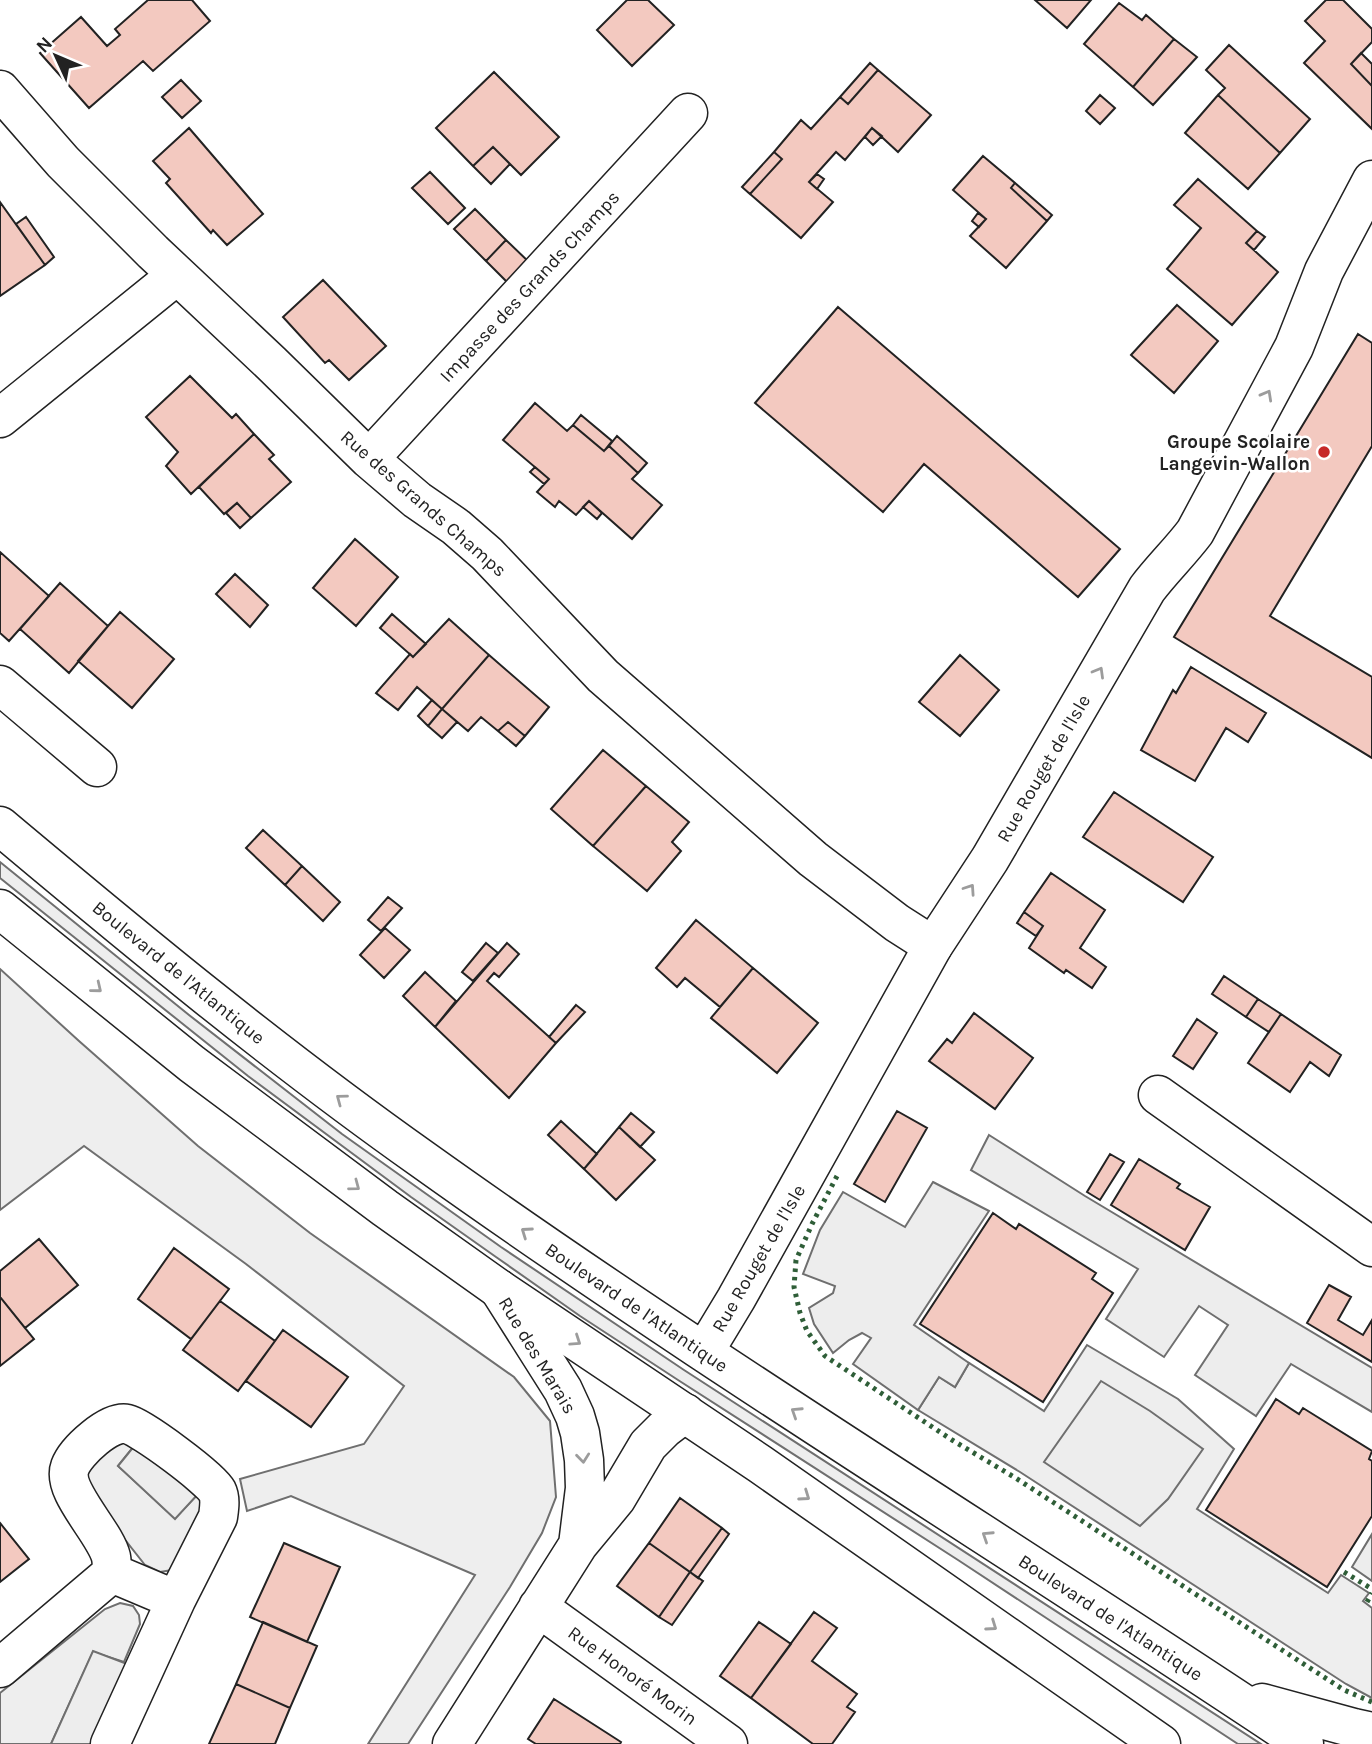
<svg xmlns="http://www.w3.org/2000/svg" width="1372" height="1744" viewBox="0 0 1372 1744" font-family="Karla,sans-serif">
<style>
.green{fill:#eee;stroke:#6f6f6f;stroke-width:2}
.parking{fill:#ededed;stroke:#6f6f6f;stroke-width:2}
.building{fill:#f3c9c0;stroke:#222;stroke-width:2}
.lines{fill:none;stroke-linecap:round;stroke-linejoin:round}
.street-casing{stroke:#222;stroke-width:41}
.secondary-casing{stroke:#222;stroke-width:41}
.street{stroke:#fff;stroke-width:38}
.secondary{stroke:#fff;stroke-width:38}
.hedge{stroke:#2f5e38;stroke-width:5;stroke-dasharray:3.5 5;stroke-linecap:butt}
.oneway{stroke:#9c9c9c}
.poi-dot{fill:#c62828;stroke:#fff;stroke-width:2.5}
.labels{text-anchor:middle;stroke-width:5;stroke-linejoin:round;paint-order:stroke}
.street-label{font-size:19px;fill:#222;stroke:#fff}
.poi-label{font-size:19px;font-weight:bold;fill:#222;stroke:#fff;text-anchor:end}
</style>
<rect width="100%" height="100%" fill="#fff"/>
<path class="green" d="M0 862 189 1015 342 1134 501 1247 684 1370 1261 1744H1238L958 1560 678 1380 580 1316 496 1257 411 1197 248 1076 0 878Z
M0 969 79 1041 198 1146 310 1233 514 1377 550 1421 556 1497 542 1533 510 1587 408 1744H368L475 1575 291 1496 247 1511 240 1479 364 1444 404 1386 246 1264 84 1146 0 1210Z
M1087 1345 1178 1399 1234 1449 1197 1509 1328 1593 1341 1575 1369 1593 1363 1601 1372 1608V1698L1346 1684 1020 1472 918 1410 939 1377 955 1387 969 1363 1044 1411Z
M121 1440 135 1445 118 1466 175 1518 199 1493 207 1501 172 1570 160 1572 145 1565 81 1484 89 1456Z
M120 1603 133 1606 139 1615 140 1624 124 1662 93 1652 51 1744H0V1693L105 1609Z"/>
<path class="parking" d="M989 1135 1085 1196 1372 1368V1412L1291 1364 1256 1416 1195 1375 1228 1325 1199 1306 1164 1357 1106 1319 1138 1269 971 1170Z
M933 1182 989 1211 914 1325 969 1363 955 1387 939 1377 918 1410 853 1364 871 1338 862 1333 849 1340 833 1353 814 1324 809 1308 833 1293 835 1286 803 1274 820 1230 843 1192 905 1227Z
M1101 1381 1150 1411 1203 1449 1168 1499 1140 1526 1044 1462Z
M135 1445 199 1493 175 1519 118 1466Z
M1372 1534V1581L1352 1567Z
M93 1651 143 1670 110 1744H51Z"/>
<path class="building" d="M148 0H192L210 21 153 71 143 61 89 108 40 53 81 17 107 46 120 35 115 29Z
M627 0H648L674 25 632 66 597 30Z
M1035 0H1091L1067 28Z
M1326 0H1343L1372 29V42L1351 64 1372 86V129L1304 63 1325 41 1305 21Z
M1119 3 1142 20 1146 15 1174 39 1133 87 1084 44Z
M1174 39 1197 57 1153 105 1133 87Z
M1229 45 1310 119 1280 153 1218 95 1225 88 1206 70Z
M1361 53 1372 64V86L1351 64Z
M870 63 878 70 848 104 840 97Z
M878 70 931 115 898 152 872 128 845 160 836 152 809 182 833 202 801 238 750 194 782 159 774 152 801 120 811 129 840 97 848 104Z
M494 72 559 137 521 175 493 147 473 166 436 128Z
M181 80 201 101 182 118 162 97Z
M1100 95 1115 108 1100 124 1086 111Z
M1218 95 1280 153 1248 189 1185 133Z
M189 128 263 214 227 245 213 230 211 233 166 183 170 179 153 161Z
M872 128 882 136 873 145 865 137Z
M493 147 510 164 491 184 473 166Z
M774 152 782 159 750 194 742 187Z
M983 156 1015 183 1011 188 1047 221 1006 268 970 236 986 219 953 190Z
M430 172 465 208 448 224 412 188Z
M817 174 824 179 817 189 809 182Z
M1198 179 1257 231 1246 243 1278 272 1232 325 1167 269 1201 228 1174 205Z
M1015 183 1052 215 1047 221 1011 188Z
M0 202 45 265 0 296Z
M475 209 506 240 486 261 454 229Z
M978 213 986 219 979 227 972 221Z
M26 217 54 257 45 265 16 224Z
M1257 231 1265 237 1254 250 1246 243Z
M506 240 532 265 511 286 486 261Z
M323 280 386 346 349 380 329 360 325 363 283 317Z
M1177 305 1218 341 1174 393 1131 355Z
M838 307 1120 549 1078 597 924 464 883 512 755 403Z
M1358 334 1372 343V446L1270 616 1372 677V758L1174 637Z
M190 376 232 418 236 414 254 434 191 494 166 466 178 452 146 417Z
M535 403 567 431 573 425 604 451 609 446 638 473 632 479 662 505 632 539 589 501 576 515 559 501 555 507 537 492 549 479 503 440Z
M581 415 612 441 604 451 573 425Z
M254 434 274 455 269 459 291 482 251 518 237 503 224 514 199 487Z
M617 436 647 463 638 473 609 446Z
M535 467 549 479 544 484 530 472Z
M589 501 602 513 597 519 583 507Z
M237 503 251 518 240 528 226 513Z
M355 539 398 577 356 626 313 588Z
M0 552 49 596 9 641 0 633Z
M235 574 268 605 250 627 216 594Z
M60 583 108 626 69 673 20 629Z
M120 612 174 659 132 708 78 661Z
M392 614 426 644 413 657 380 628Z
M449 619 489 655 442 709 417 687 398 710 376 693 410 654 413 657Z
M489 655 549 707 525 736 508 722 498 731 481 717 468 731 442 709Z
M960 655 999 690 960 736 919 702Z
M1191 667 1266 713 1248 742 1226 728 1195 781 1141 750 1173 690 1176 693Z
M432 700 442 709 428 726 418 716Z
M442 709 457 722 442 738 428 726Z
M508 722 525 736 516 746 498 731Z
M603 750 646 786 593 846 551 809Z
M646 786 689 822 672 842 681 851 647 891 593 846Z
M1114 792 1213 857 1183 902 1083 837Z
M263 830 302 866 285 885 246 848Z
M302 866 340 902 323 921 285 885Z
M1051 873 1105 910 1080 948 1106 967 1092 988 1066 970 1064 973 1029 948 1043 926 1024 912Z
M388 897 402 908 381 931 368 920Z
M1024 912 1043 926 1036 936 1017 923Z
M696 920 753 968 720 1007 685 978 677 987 656 968Z
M385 928 410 950 384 978 360 955Z
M486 943 498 953 473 981 462 972Z
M507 943 519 954 499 977 494 973 487 981 556 1043 509 1098 435 1027Z
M753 968 818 1023 777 1073 711 1018Z
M425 972 456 1001 435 1027 403 996Z
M1224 976 1258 999 1246 1017 1212 994Z
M1258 999 1281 1014 1269 1032 1246 1017Z
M576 1005 585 1012 556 1043 549 1037Z
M974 1013 1033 1058 995 1109 929 1061 947 1039 952 1043Z
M1281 1014 1341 1055 1329 1076 1310 1062 1290 1092 1248 1063Z
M1197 1019 1217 1033 1193 1069 1173 1056Z
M897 1111 927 1128 885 1202 854 1184Z
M631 1113 654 1132 640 1147 619 1127Z
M561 1121 597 1154 584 1169 548 1135Z
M619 1127 655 1160 616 1200 584 1169Z
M1110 1154 1124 1162 1100 1200 1087 1192Z
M1139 1159 1180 1184 1177 1188 1210 1207 1185 1250 1111 1205Z
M993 1213 1016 1229 1019 1224 1096 1273 1092 1279 1113 1293 1043 1402 920 1324Z
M39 1239 78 1285 25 1328 0 1297V1271Z
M174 1248 229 1289 191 1339 138 1299Z
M1329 1285 1351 1297 1338 1320 1363 1335 1372 1320V1362L1307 1323Z
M0 1297 34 1339 0 1366Z
M220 1301 275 1341 238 1391 183 1350Z
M283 1330 348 1377 311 1427 246 1381Z
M1276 1399 1299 1414 1303 1408 1372 1451 1369 1459 1372 1461V1516L1327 1587 1206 1510Z
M680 1498 722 1528 690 1572 649 1543Z
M0 1523 29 1559 0 1582Z
M722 1528 729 1534 698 1578 690 1572Z
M284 1543 340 1567 307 1642 250 1617Z
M649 1543 690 1572 659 1617 617 1586Z
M690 1572 703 1581 672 1625 659 1617Z
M814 1612 837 1628 812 1661 857 1694 847 1707 855 1712 832 1744H813L751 1698Z
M263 1622 317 1646 290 1708 236 1684Z
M759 1622 791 1644 751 1698 720 1676Z
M236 1684 290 1708 275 1744H209Z
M554 1699 621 1742 620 1744H536L528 1739Z"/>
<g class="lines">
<g class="street-casing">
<path id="street" d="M0 90 63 162 153 252 271 363 369 459 417 500 456 527 487 554 603 676 813 859 897 923 933 946
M0 418 177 275
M369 459 688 113
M0 685 97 767
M1158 1095 1372 1247
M499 1289 563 1390 575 1416 580 1433 584 1460 585 1488 578 1545
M112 1573 176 1600
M538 1607 728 1744
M0 1668 112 1573C112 1568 112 1562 111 1557 105 1532 61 1491 70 1467 76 1451 110 1420 127 1424 141 1427 211 1479 217 1491 221 1499 219 1509 218 1517L176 1600 110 1744
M452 1744 578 1545 616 1499 648 1445 664 1429 685 1413"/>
</g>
<g class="secondary-casing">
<path id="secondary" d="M0 826C137 941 275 1055 422 1159 709 1364 1011 1548 1304 1744
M0 909 192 1064 385 1208 499 1289 760 1464 1161 1744
M704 1352 736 1299 933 946 990 859 1147 589C1162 569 1180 552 1195 532L1294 347 1324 271 1372 180
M1262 1703 1354 1728 1372 1732"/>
</g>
<use href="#street" class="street"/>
<use href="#secondary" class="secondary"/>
<path class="hedge" d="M837 1176 812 1224 796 1260 794 1287 800 1313 807 1331 825 1356 952 1440 1014 1477 1344 1690 1372 1702
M1344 1572 1372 1589
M1367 1602 1372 1593"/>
</g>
<defs><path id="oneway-chevron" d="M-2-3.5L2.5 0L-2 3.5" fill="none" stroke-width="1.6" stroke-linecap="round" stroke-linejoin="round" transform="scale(1.75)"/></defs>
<g class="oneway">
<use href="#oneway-chevron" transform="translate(1267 395) rotate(-61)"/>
<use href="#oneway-chevron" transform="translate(1099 672) rotate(-60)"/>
<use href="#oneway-chevron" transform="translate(970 889) rotate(-56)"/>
<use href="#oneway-chevron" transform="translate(97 988) rotate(39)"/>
<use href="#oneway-chevron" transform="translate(341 1099) rotate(-143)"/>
<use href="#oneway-chevron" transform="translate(355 1186) rotate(37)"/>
<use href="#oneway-chevron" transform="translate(526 1232) rotate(-145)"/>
<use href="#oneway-chevron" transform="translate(576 1341) rotate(34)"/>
<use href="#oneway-chevron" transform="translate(796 1412) rotate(-147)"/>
<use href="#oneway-chevron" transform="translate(583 1458) rotate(84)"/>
<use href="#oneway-chevron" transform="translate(805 1496) rotate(35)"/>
<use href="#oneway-chevron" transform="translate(987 1536) rotate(-147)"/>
<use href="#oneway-chevron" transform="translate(992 1626) rotate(35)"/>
</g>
<circle class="poi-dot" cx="1324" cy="452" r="7"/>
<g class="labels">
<g class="street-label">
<text transform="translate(529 286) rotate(-47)" y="7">Impasse des Grands Champs</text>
<text transform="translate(424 503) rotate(41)" y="7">Rue des Grands Champs</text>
<text transform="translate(1043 768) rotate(-60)" y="7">Rue Rouget de l'Isle</text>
<text transform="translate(179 972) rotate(39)" y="7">Boulevard de l'Atlantique</text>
<text transform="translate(758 1258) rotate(-60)" y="7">Rue Rouget de l'Isle</text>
<text transform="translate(637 1307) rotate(34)" y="7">Boulevard de l'Atlantique</text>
<text transform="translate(538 1355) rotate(59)" y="7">Rue des Marais</text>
<text transform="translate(1111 1617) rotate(33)" y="7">Boulevard de l'Atlantique</text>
<text transform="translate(633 1675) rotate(36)" y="7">Rue Honoré Morin</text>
</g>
<g class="poi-label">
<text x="1310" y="448">Groupe Scolaire<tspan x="1310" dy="22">Langevin-Wallon</tspan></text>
</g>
</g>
<g transform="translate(56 56) rotate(314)" stroke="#ffffff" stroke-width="5" paint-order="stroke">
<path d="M0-5L12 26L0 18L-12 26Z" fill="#222222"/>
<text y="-10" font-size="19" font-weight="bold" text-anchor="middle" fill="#222222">N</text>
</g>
</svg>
